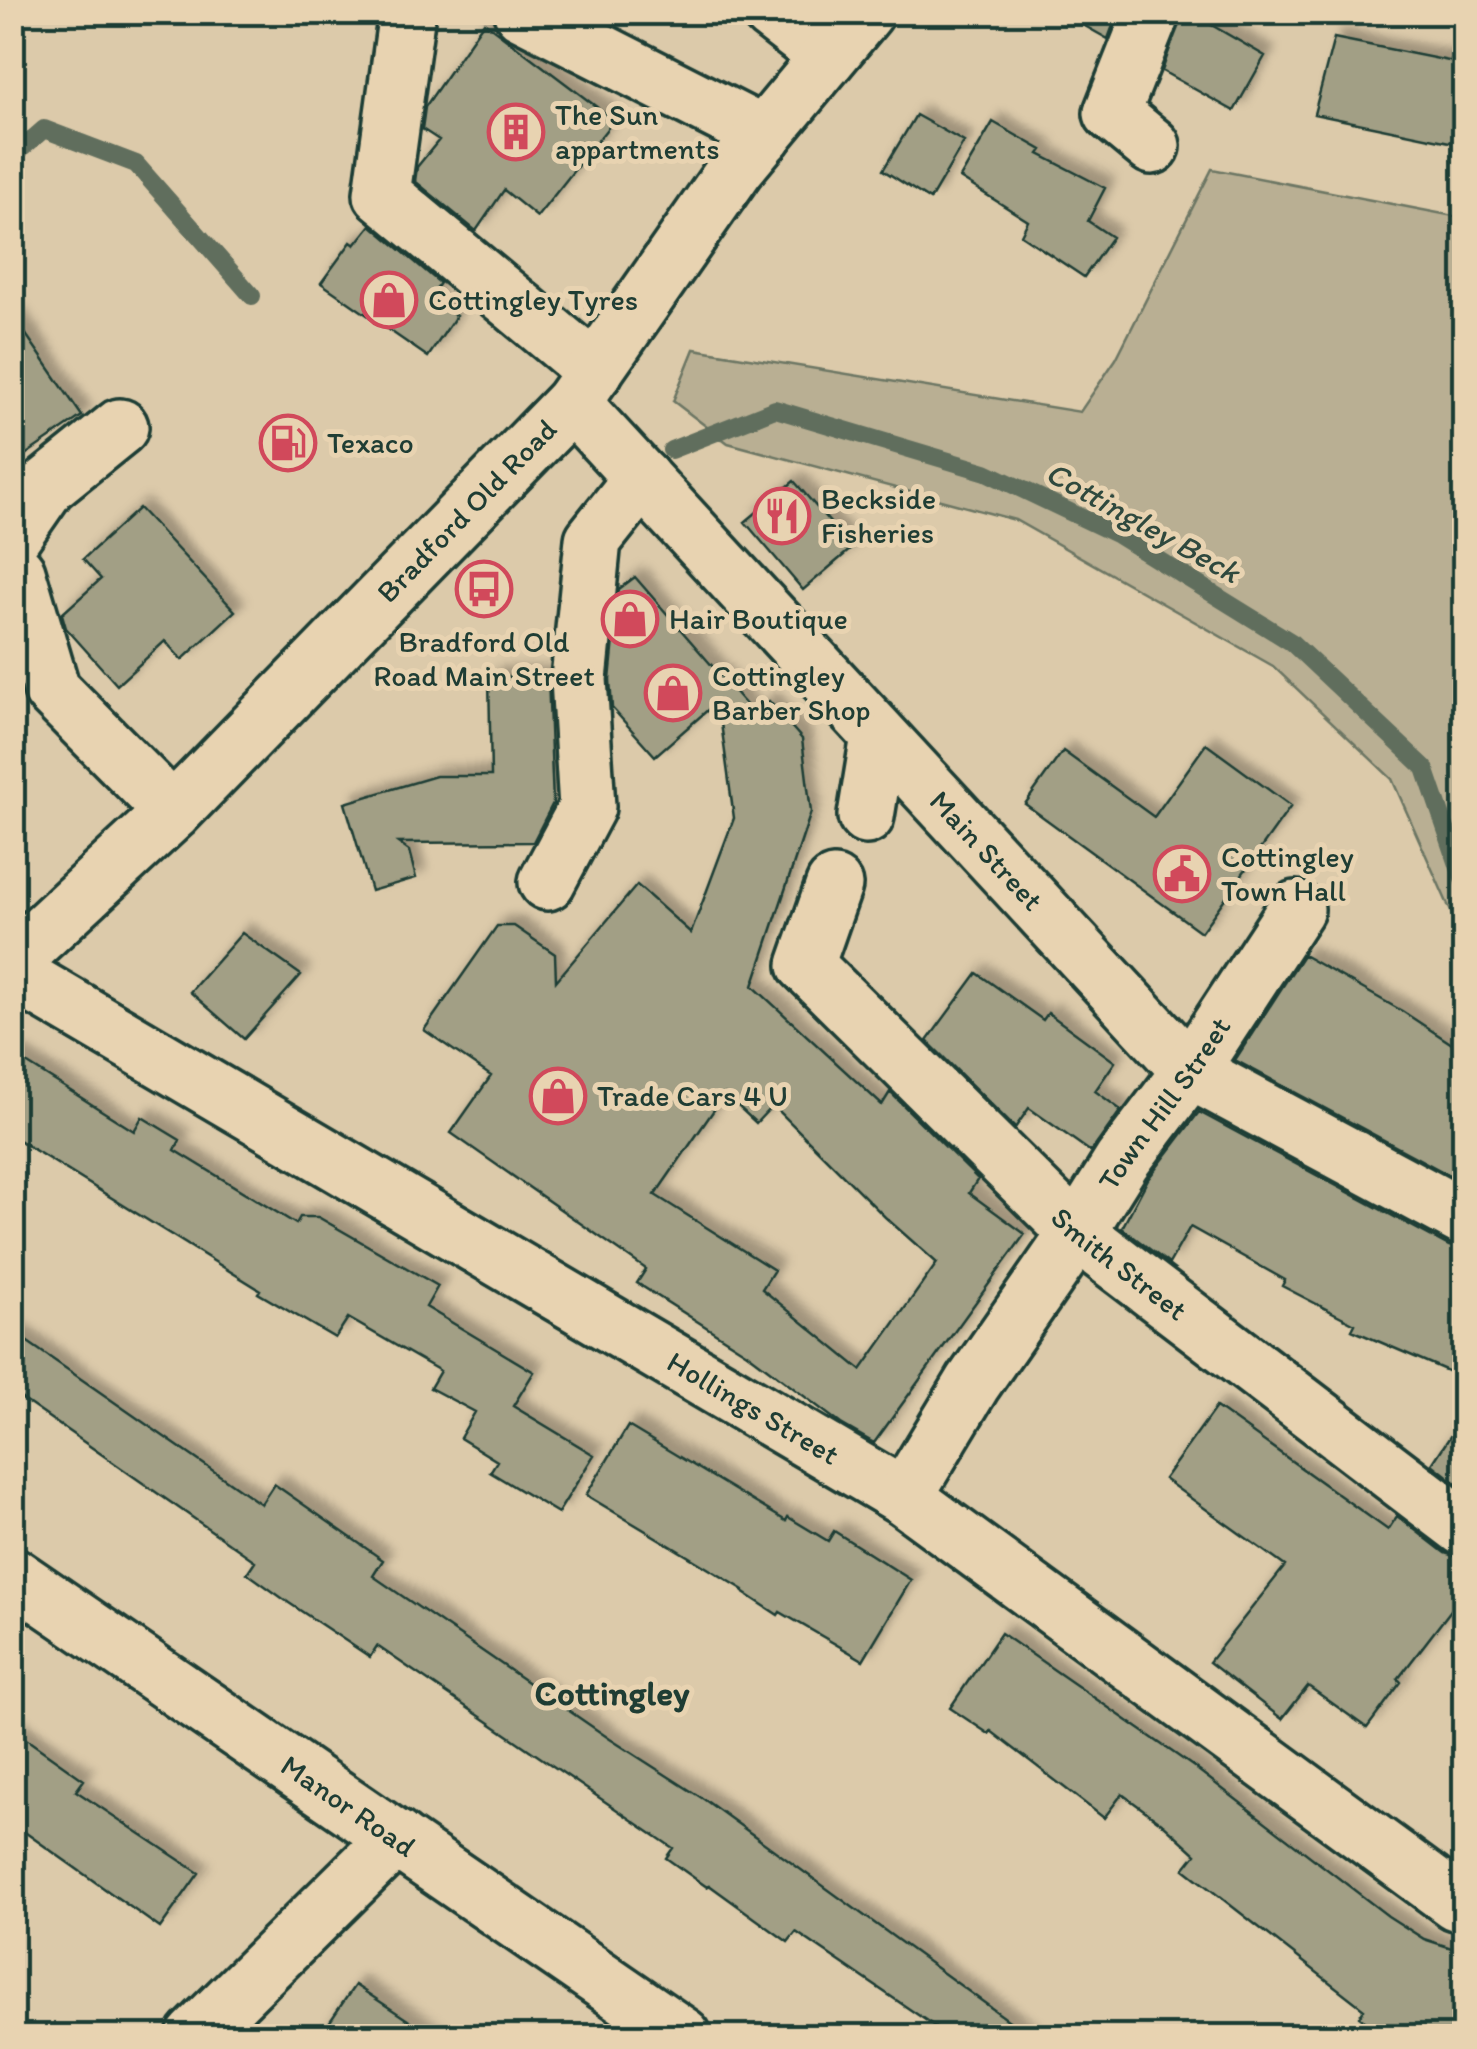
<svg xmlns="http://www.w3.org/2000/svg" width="1477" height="2049" viewBox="0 0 1477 2049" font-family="Itim,sans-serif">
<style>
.green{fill:#b9af93;stroke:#6c7664;stroke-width:2.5}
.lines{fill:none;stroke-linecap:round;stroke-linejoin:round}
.stream{stroke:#606e5d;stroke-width:18}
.building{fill:#a29f85;stroke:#1f3d34;stroke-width:2.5;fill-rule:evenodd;filter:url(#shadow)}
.minor-casing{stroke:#1f3d34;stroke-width:62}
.major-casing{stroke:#1f3d34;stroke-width:62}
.minor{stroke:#e8d3b1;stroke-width:55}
.major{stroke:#e8d3b1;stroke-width:55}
.labels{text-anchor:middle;stroke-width:10;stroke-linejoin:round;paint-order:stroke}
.poi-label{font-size:30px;fill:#1f3d34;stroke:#e8d3b1;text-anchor:start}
.street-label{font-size:30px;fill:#1f3d34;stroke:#e8d3b1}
.water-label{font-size:32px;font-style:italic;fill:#2f493e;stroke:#e8d3b1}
.quarter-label{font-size:35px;font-weight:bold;fill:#1f3d34;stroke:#e8d3b1}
</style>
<defs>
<filter id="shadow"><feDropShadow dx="9" dy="-9" stdDeviation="5" flood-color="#0004"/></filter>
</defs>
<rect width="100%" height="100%" fill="#dccaaa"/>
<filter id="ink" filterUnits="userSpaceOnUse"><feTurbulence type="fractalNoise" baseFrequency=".01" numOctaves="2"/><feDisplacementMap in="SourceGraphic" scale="20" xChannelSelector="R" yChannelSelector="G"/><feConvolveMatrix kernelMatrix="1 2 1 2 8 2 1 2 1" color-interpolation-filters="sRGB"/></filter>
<g filter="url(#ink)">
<path class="green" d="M1212 169 1464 218V941L1392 779 1273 666 1015 520 728 443 673 401 694 349 1080 412 1116 359Z"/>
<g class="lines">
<path class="stream" d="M12 157 44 129 136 164 252 296
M671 450 775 409 986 472 1118 535 1291 642 1425 768 1464 882"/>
</g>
<path class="building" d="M1060 12H1118L1108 39Z
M1182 12H1189L1265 56 1234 111 1162 71Z
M484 22 614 120 537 217 504 190 476 231 415 181 417 167 439 140 422 129 425 107Z
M1334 38 1464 64V145L1314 114Z
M916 115 964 142 930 200 883 170Z
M993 122 1042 150 1039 154 1105 188 1088 221 1112 237 1084 277 1021 235 1028 221 960 178Z
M371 225 440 283 430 298 456 316 428 357 321 283 351 242 355 245Z
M12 314 82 416 12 464Z
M794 481 852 548 803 590 745 522Z
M139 508 235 611 182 660 165 641 117 685 66 628 62 614 101 579 83 559Z
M635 577 754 714 769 701 802 739 811 812 753 986 882 1105 890 1092 978 1179 969 1193 1025 1234 874 1443 841 1424 747 1353 637 1283 646 1269 451 1133 491 1076 424 1030 497 926H514L555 954 556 981 637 885 691 933 734 818 718 701 655 756 612 708 610 680 619 589ZM725 1094 756 1123 773 1105 885 1217 937 1263 861 1370 762 1289 774 1270 655 1195Z
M548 676 553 803 533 842 398 843 409 851 416 878 371 891 345 803 436 776H491L489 677Z
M1206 744 1291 806 1201 932 1025 804 1063 751 1154 817Z
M242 933 301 975 244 1039 190 992Z
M1303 955 1402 1011 1464 1052V1183L1235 1060Z
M977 973 1043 1020 1048 1013 1115 1062 1095 1091 1121 1110 1091 1152 1029 1108 1015 1128 927 1041Z
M12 1054 134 1131 142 1117 180 1140 175 1150 296 1224 300 1217H318L438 1286 426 1307 534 1372 513 1406 594 1455 558 1513 490 1472 497 1461 460 1438 475 1412 430 1388 440 1371 348 1318 335 1338 258 1293 260 1290 12 1136Z
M1199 1112 1449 1246 1464 1249V1378L1352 1330 1355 1324 1282 1286 1285 1280 1190 1227 1169 1264 1122 1228 1148 1179Z
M12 1331 261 1504 274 1484 383 1560 373 1576 610 1739 705 1800 1030 2036H949L796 1932 788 1942 709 1885 707 1887 666 1858 673 1848 377 1646 370 1657 289 1603 247 1573 255 1561 12 1392Z
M1216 1407 1388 1530 1397 1516 1445 1553 1464 1559V1593L1398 1679 1401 1682 1367 1728 1308 1686 1282 1719 1209 1662 1285 1566 1164 1479Z
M1464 1415V1489L1432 1464Z
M628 1426 786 1521 788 1517 828 1541 834 1531 911 1580 863 1660 780 1612 778 1615 743 1592 744 1590 586 1495Z
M1001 1633 1194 1767 1388 1916 1424 1939 1464 1952V2036H1386L1359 2017 1364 2009 1184 1869 1196 1854 1163 1824 1122 1794 1104 1818 991 1731 989 1734 950 1708Z
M12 1729 84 1780 76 1791 199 1873 160 1928 12 1823Z
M355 1985 432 2036H320Z"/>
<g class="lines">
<g class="minor-casing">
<g id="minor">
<path d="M407 12 382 194 595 371"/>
<path d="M522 12 764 135"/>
<path d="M770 12 828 57"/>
<path d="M1152 146 1112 113 1152 12"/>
<path id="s1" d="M572 403 1190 1071 1464 1218"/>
<path d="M12 537 48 485 120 427"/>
<path d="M12 570 17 572 52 690 173 812"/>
<path d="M866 816 879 736"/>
<path d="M547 882 587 807 579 679 593 540 642 478"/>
<path id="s2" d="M834 885 806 965 1077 1233 1464 1528"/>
<path id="s3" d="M12 972 904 1497 1456 1902 1464 1892"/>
<path id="s4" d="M904 1497 973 1383 1077 1233 1122 1161 1190 1071 1296 909"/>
<path id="s5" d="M12 1575 683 2036"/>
<path d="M195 2036 396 1838"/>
</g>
</g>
<g class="major-casing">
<g id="major">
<path id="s6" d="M12 961 173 812 572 403 736 168 866 12"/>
</g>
</g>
<use href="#minor" class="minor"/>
<use href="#major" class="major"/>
</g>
</g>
<defs>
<g id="building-ring" transform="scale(2.875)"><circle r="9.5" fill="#e8d3b1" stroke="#d1495b" stroke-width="1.5"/><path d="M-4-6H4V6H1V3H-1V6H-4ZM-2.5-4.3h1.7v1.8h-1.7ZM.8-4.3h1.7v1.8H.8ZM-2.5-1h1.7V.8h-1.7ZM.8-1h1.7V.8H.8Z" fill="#d1495b"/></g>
<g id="shop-ring" transform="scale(2.875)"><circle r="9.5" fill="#e8d3b1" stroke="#d1495b" stroke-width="1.5"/><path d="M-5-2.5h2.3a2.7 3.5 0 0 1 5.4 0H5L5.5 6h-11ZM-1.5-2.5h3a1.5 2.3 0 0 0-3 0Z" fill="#d1495b"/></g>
<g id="fuel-ring" transform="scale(2.875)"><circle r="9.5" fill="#e8d3b1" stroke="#d1495b" stroke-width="1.5"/><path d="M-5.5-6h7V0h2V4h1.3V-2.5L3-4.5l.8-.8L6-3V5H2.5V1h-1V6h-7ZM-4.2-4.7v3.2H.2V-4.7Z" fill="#d1495b"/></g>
<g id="restaurant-ring" transform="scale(2.875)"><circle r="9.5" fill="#e8d3b1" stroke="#d1495b" stroke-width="1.5"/><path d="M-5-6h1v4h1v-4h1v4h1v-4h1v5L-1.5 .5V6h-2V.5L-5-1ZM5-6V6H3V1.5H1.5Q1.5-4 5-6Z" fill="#d1495b"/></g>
<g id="bus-ring" transform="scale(2.875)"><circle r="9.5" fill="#e8d3b1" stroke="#d1495b" stroke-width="1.5"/><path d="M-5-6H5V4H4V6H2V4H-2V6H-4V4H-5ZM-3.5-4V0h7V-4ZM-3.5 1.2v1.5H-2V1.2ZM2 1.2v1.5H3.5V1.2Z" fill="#d1495b"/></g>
<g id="civic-ring" transform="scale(2.875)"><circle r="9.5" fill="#e8d3b1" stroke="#d1495b" stroke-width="1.5"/><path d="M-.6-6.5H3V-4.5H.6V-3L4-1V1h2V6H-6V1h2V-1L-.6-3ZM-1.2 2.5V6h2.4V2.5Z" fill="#d1495b"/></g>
</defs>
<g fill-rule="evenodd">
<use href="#building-ring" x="516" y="132"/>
<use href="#shop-ring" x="389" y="300"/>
<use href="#fuel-ring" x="288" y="443"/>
<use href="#restaurant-ring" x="782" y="516"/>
<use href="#bus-ring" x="484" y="589"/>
<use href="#shop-ring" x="630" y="619"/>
<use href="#shop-ring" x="673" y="693"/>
<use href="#civic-ring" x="1182" y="874"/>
<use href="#shop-ring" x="558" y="1096"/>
</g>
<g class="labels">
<g class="poi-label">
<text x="555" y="125">The Sun<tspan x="555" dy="34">appartments</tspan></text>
<text x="428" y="310">Cottingley Tyres</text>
<text x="327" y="453">Texaco</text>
<text x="821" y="509">Beckside<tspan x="821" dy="34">Fisheries</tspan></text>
<text x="669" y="629">Hair Boutique</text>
<text x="484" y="652" text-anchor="middle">Bradford Old<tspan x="484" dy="34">Road Main Street</tspan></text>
<text x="712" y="686">Cottingley<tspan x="712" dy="34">Barber Shop</tspan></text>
<text x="1221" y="867">Cottingley<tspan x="1221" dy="34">Town Hall</tspan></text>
<text x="597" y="1106">Trade Cars 4 U</text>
</g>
<g class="street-label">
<text dy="10" stroke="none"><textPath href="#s6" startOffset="640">Bradford Old Road</textPath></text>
<text dy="10" stroke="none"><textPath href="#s1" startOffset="610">Main Street</textPath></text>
<text dy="10" stroke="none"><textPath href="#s4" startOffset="472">Town Hill Street</textPath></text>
<text dy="10" stroke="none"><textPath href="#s2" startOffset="518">Smith Street</textPath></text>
<text dy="10" stroke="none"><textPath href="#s3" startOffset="860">Hollings Street</textPath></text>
<text dy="10" stroke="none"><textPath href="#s5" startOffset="408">Manor Road</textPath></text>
</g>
<g class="water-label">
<text transform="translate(1143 522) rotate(29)" y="11">Cottingley Beck</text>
</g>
<g class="quarter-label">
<text x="612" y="1705">Cottingley</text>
</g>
</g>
<rect width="1477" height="2049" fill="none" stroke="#e8d3b1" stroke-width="50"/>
<rect x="25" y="25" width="1427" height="1999" fill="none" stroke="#1f3d34" stroke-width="4" filter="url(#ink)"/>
</svg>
